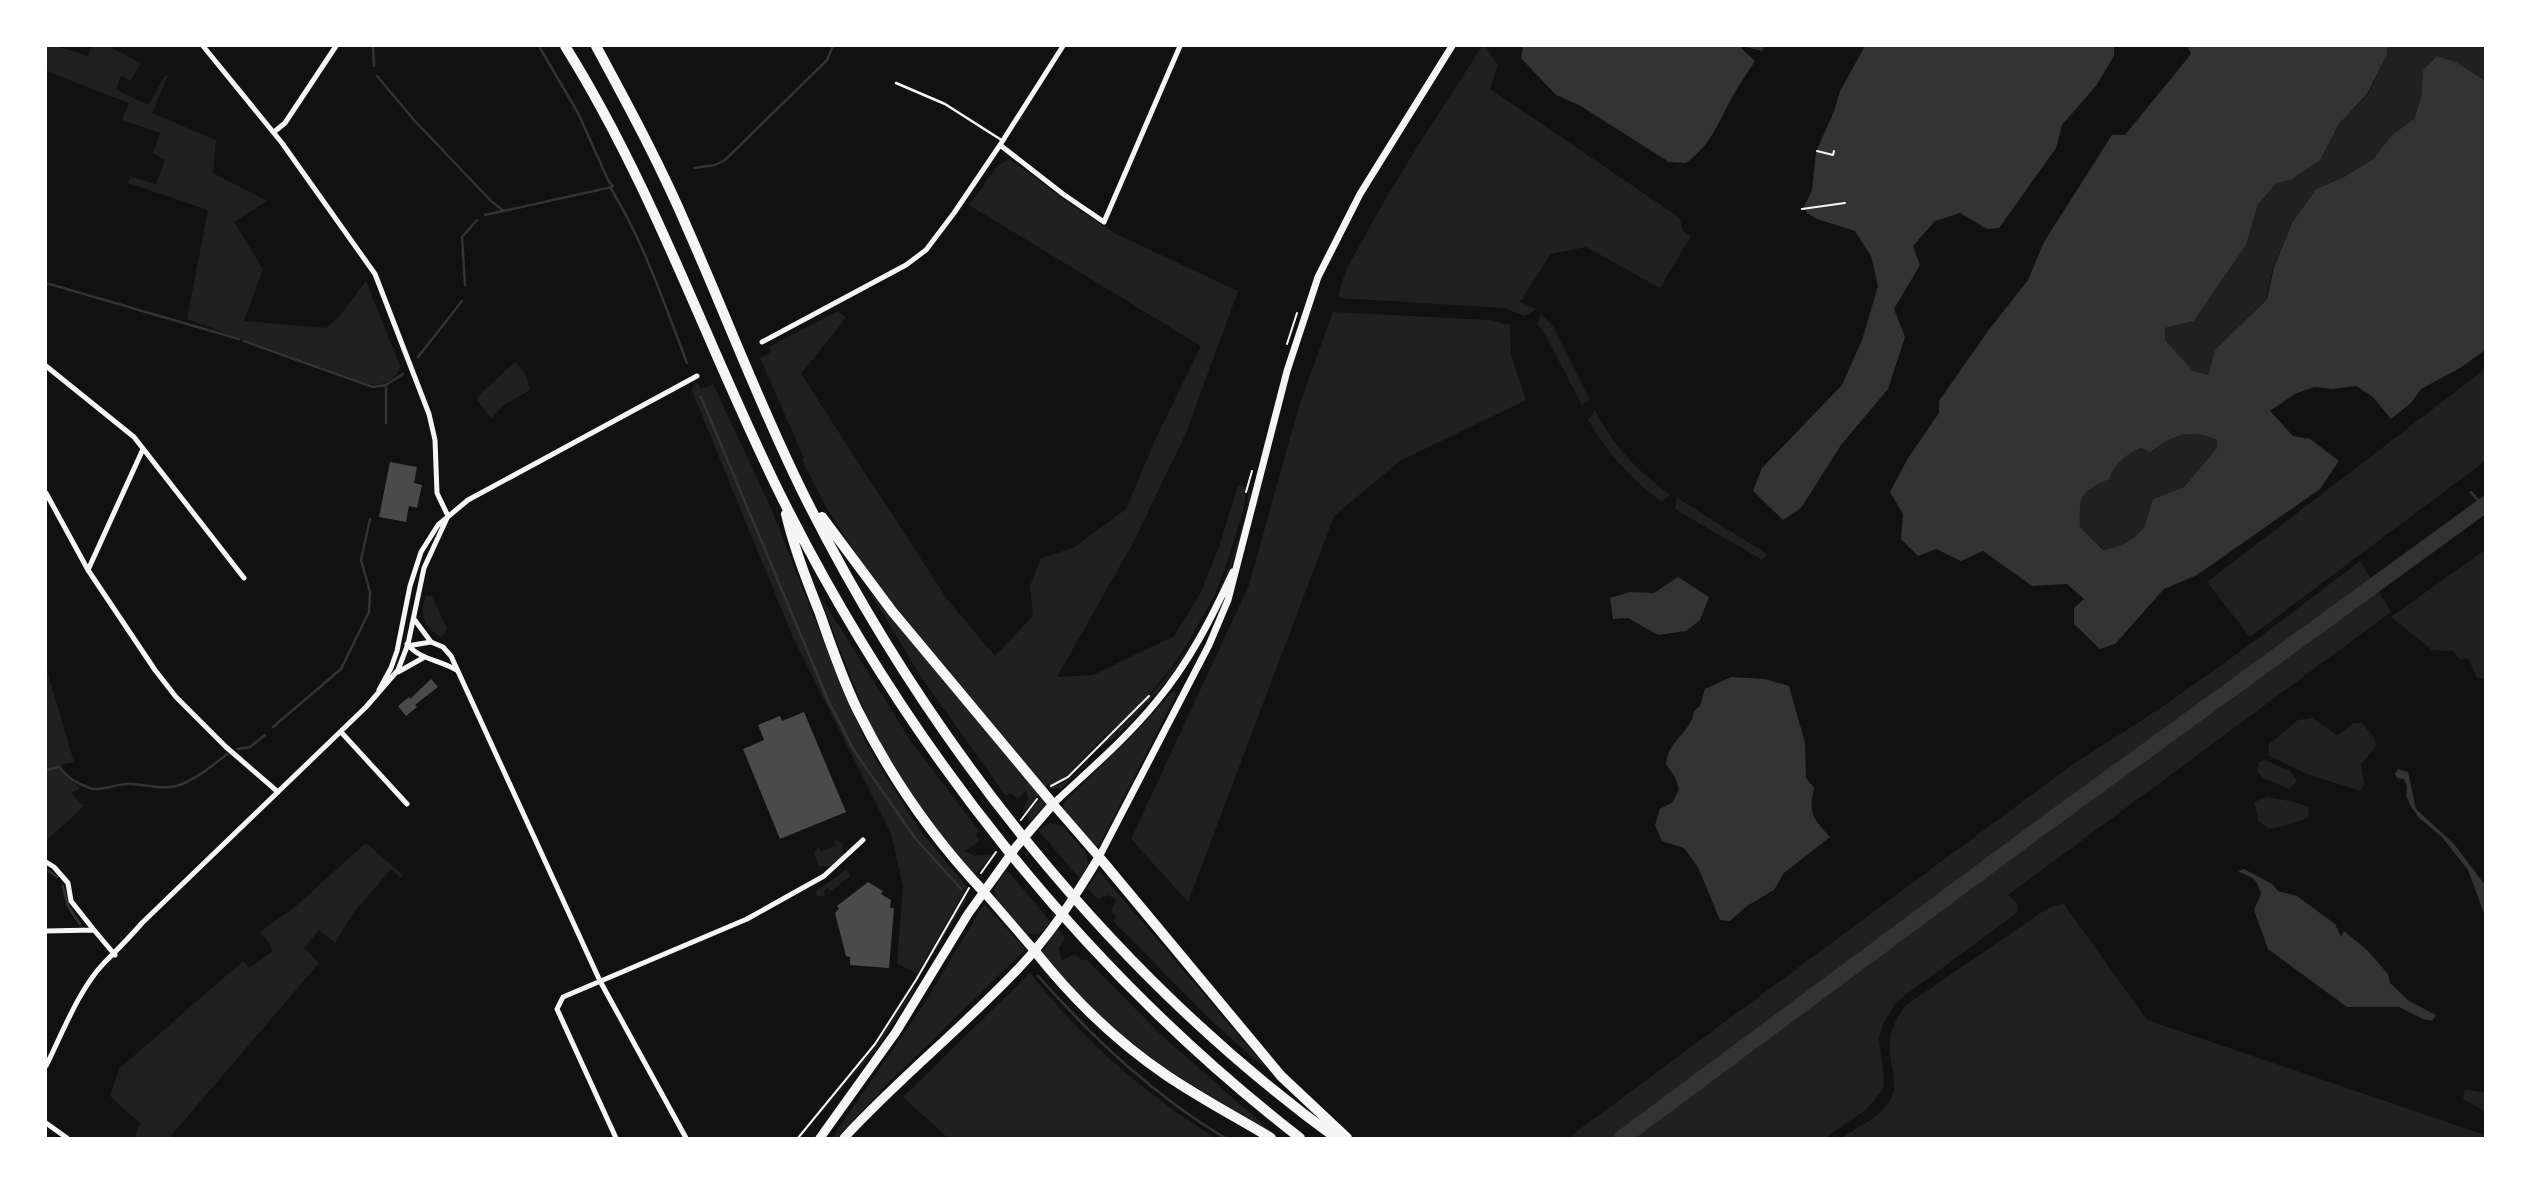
<svg xmlns="http://www.w3.org/2000/svg" width="2531" height="1184" viewBox="0 0 2531 1184" font-family="Montserrat,sans-serif">
<style>
.green{fill:#202020}
.water{fill:#333;fill-rule:evenodd}
.lines{fill:none;stroke-linecap:round;stroke-linejoin:round}
.stream{stroke:#333;stroke-width:2.5}
.river{stroke:#333;stroke-width:16}
.building{fill:#4a4a4a}
.path{stroke:#f5f5f5;stroke-width:2}
.service{stroke:#f5f5f5;stroke-width:2.5}
.minor{stroke:#f5f5f5;stroke-width:5}
.tertiary{stroke:#f5f5f5;stroke-width:7}
.primary{stroke:#f5f5f5;stroke-width:9}
.motorway{stroke:#f5f5f5;stroke-width:10}
</style>
<rect width="100%" height="100%" fill="#111"/>
<path class="green" d="M46 46H56L88 56 92 46H108L141 63 130 81 121 76 116 90 149 105 165 75 168 76 152 113 216 140 213 173 267 201 234 222 263 269 244 321 326 328 338 318 366 281 400 366C397 381 383 386 369 384L187 319 208 210 128 183 131 177 156 184 165 160 153 153 160 133 122 120 129 103 46 71Z
M1482 46H1485L1498 65 1490 89 1680 218 1682 230 1691 236 1660 288 1586 247 1551 254 1520 302 1536 309 1525 316 1504 308 1339 298C1340 276 1356 253 1366 234 1401 169 1443 108 1482 46Z
M2387 46H2485V81L2456 62 2437 56 2423 70 2421 98 2414 119 2392 135 2373 159 2344 177 2316 189 2292 223 2273 267 2266 299 2215 350 2208 375 2193 371 2164 340 2165 328 2194 321 2246 245 2258 204 2277 183 2291 180 2320 160 2339 124 2368 94 2387 54Z
M1010 159 1070 204 1116 234 1238 291 1186 433 1134 541 1057 677 1093 675 1174 636 1201 592 1219 547 1238 485 1246 487 1244 507 1227 563 1215 595 1189 641 1172 667 1138 707 1098 743 1068 775 1045 787 871 577 825 505 802 460 804 458 760 358 771 352 769 347 838 311 846 318 801 374 947 599 995 656 1033 616 1030 586 1041 558 1073 548 1126 509 1156 438 1201 346 969 205 998 165Z
M1333 312 1489 320 1510 325 1511 355 1526 400 1400 461 1334 516 1188 902 1131 839 1249 585 1299 406Z
M1541 314 1553 326 1590 400 1582 405 1546 336 1537 324Z
M515 362 525 373 530 390 503 406 491 418 477 400 478 396Z
M2485 369V461L2250 637 2207 582Z
M698 383 701 389 713 384 771 508 837 676 868 747 919 829 967 887 917 974 897 963 903 886 891 833 792 635 692 391 693 385Z
M1595 410C1611 444 1640 473 1670 495L1662 502C1631 480 1607 452 1588 420Z
M2184 434 2204 435 2217 440V448L2184 487 2153 499C2150 506 2149 514 2146 522 2141 537 2119 548 2104 550L2080 527C2079 494 2080 493 2109 479 2115 464 2126 454 2141 448L2150 452 2166 441Z
M1249 488 1251 497C1229 579 1200 649 1140 711 1132 720 1123 730 1114 738 1105 744 1096 750 1088 758V763L1062 788 1049 789C1055 785 1062 784 1068 780 1081 771 1089 755 1101 745 1171 683 1229 604 1247 510 1248 503 1247 495 1249 488Z
M1677 498 1767 554 1762 560 1675 509Z
M2485 550V679L2477 678 2468 658 2461 660 2453 651 2432 650 2391 617Z
M2360 561 2391 612 2008 895 2017 903 2018 910 2014 915 1896 1002 1883 1024 1879 1039 1884 1079 1883 1089 1868 1108 1825 1138H1568L2076 762C2175 702 2268 632 2360 561Z
M868 589 1039 794 1023 814 1022 812 1028 799 1026 790 1018 799 1010 793 1006 796 921 677Z
M819 594 912 743 979 831 976 834 980 841 965 851 975 856 993 854 975 875C947 841 916 807 893 768 862 713 841 652 819 594Z
M426 596H432L447 629 442 637C423 627 419 615 426 596Z
M46 667 74 762 63 764 59 769 80 788 71 793 84 806 46 841Z
M1173 691 1177 693 1099 846 1095 847 1064 810V802L1139 729Z
M2312 718 2337 735 2354 723H2362L2375 739 2376 746 2361 764 2364 784 2360 791 2307 774 2268 755 2269 744 2298 720Z
M2265 760 2290 771 2297 781 2289 789 2263 778 2257 771 2259 762Z
M1041 797 1047 803 1030 822 1026 816Z
M2267 797 2295 802 2309 807 2308 818 2288 825 2269 829 2258 820 2254 802Z
M1050 823 1063 826 1086 853 1088 865 1080 879 1038 830Z
M834 839 843 844V855L829 867 818 866 814 853 818 846 821 852 836 845Z
M366 843 403 875 401 878 391 869 351 916 335 943 319 930 304 948 319 963 169 1138H135L140 1123 110 1096 119 1069 243 961 249 968 272 952 270 944 260 932 297 905Z
M847 869 850 876 831 891 828 888 824 891 825 896H817L816 891Z
M1007 870 1051 922 1039 934H1026L997 902 994 889Z
M1099 871 1268 1070C1211 1025 1164 971 1113 921L1116 917 1111 910 1116 900 1108 895 1098 899 1087 888Z
M968 893 966 901 918 978Z
M2063 903 2147 1020 2485 1135V1138H1842C1856 1128 1876 1119 1887 1105 1903 1085 1887 1063 1890 1041 1891 1027 1898 1016 1905 1006L2048 908Z
M984 904 1024 947V951L889 1082 837 1138H832L926 1001Z
M1058 929 1065 938 1059 948 1062 961 1074 954 1082 960H1087L1160 1034 1275 1135 1165 1068 1122 1035 1091 1007 1041 953Z
M1030 973C1084 1041 1143 1093 1216 1138H948L903 1097Z
M916 984 912 994 879 1045 811 1126 871 1052Z
M2465 1089 2485 1093V1111L2463 1099Z"/>
<path class="water" d="M1523 46H1765L1762 51 1743 46 1741 48 1755 61C1747 74 1738 86 1731 99 1717 126 1711 144 1686 163L1669 162 1579 105 1556 95 1521 58Z
M1865 46H2114V56L2096 86 2062 125 2056 148 1999 228 1987 229 1960 213 1935 221 1913 246 1920 265 1894 309 1905 337 1888 389 1841 445 1801 508 1783 520 1753 491 1762 468 1842 385 1862 340 1878 286 1871 256 1855 231 1817 219 1807 213 1804 207 1812 190 1816 152 1835 109 1840 91Z
M2187 46H2387V54L2367 94 2339 124 2320 160 2291 180 2277 183 2258 204 2246 245 2194 321 2165 328V340L2193 371 2208 375 2215 350 2267 299 2274 267 2292 223 2316 189 2344 177 2373 159 2392 135 2414 119 2421 98 2423 70 2437 56 2456 62 2485 81V350L2460 368 2421 389 2411 403 2391 419 2373 397 2356 386 2332 389 2314 387 2295 394 2270 411 2293 436 2310 439 2339 461 2320 489 2197 575 2164 589 2115 644 2100 649 2074 624V608L2084 599 2067 584 2032 586 1983 551 1961 561 1936 549 1918 556 1901 539 1903 514 1890 492 1908 458 1939 413V401L1988 331 2028 280 2044 242 2112 135H2125L2191 54ZM2184 434 2204 435 2217 440V448L2184 487 2153 499C2150 506 2149 514 2146 522 2141 537 2119 548 2103 550L2080 527C2079 494 2080 493 2109 479 2115 464 2126 454 2141 448L2150 452 2166 441Z
M1678 577 1709 597 1700 620 1686 631 1658 635 1628 618 1613 619 1610 598 1630 592 1654 593Z
M1731 677 1765 679 1789 686 1805 743 1806 778 1814 788C1808 814 1813 818 1830 837L1784 873 1774 890 1747 906 1730 921 1720 920 1698 867 1684 848 1662 841 1655 825 1660 809 1673 802 1679 789 1675 777 1666 764C1669 738 1690 735 1694 711L1700 706 1705 689Z
M2398 769 2408 772 2416 809 2454 844 2485 885V916L2468 870 2442 837 2419 818 2410 805 2406 795 2407 786 2404 779 2397 778 2395 774Z
M2244 869 2272 884 2278 891 2297 896 2335 924 2341 937 2344 931 2367 950 2388 974 2390 983 2409 1001 2436 1015 2432 1021 2423 1019 2399 1007H2347L2268 949 2254 910 2261 894C2256 876 2253 879 2238 871Z"/>
<g class="lines">
<path class="stream" d="M373 46 374 66
M539 46 578 113 609 182 613 186
M377 76 414 120 492 202 504 211
M694 168 715 165 725 160 827 60 833 46
M610 187C644 242 664 303 687 363
M485 215 612 187
M46 283 239 339
M465 285 462 237 477 220
M244 341 373 387 386 385 403 374
M418 357 462 301
M386 385V423
M701 397 828 700 853 749 915 838 961 889
M2471 492 2483 506
M273 727 341 669 369 612 370 592 361 560 370 519
M238 749 250 747 265 735
M46 770 59 767C67 777 77 784 90 788 100 792 116 784 127 784 146 783 163 792 182 784 199 777 213 765 227 754
M46 869 57 877
M63 886 68 906 80 924
M1038 976C1094 1039 1153 1095 1225 1138"/>
<path class="river" d="M1622 1138 2040 828 2486 504"/>
</g>
<path class="building" d="M390 462 417 467 414 483 422 485 417 508 409 506 406 522 379 517Z
M431 679 438 687 415 705 417 707 406 716 398 706 409 697 410 699Z
M804 712 846 812 780 839 743 749 764 740 758 725 780 716 782 721Z
M868 882 883 891 881 894 891 900 890 908H894L889 968 850 965V957L846 956 835 913 839 909 837 906Z"/>
<g class="lines">
<path class="path" d="M1817 151 1833 155 1834 151
M1802 209 1845 203
M1287 344 1297 313
M1246 492 1252 471
M1051 786 1068 777 1149 696
M1021 820 1037 799
M981 873 996 852
M798 1138 875 1044 916 980 969 888"/>
<path class="service" d="M896 83 945 104 1003 141"/>
<path class="minor" d="M203 46 282 143 375 274 429 414 435 440 437 493 448 516
M274 132 285 123 336 46
M1000 145 1063 194 1104 222 1180 46
M762 342 906 265 926 250 954 213 1000 145 1063 46
M46 366 134 437 244 578
M46 493 88 570 155 670 176 697 226 747 278 792
M88 570 143 449
M414 619 431 642 443 647 451 656 600 981 686 1138
M407 644C420 660 441 660 458 671
M407 646 431 642
M398 672 423 658
M379 690 391 668 397 651 410 586 421 552 438 525 468 500 697 376
M341 732 407 804
M46 862 54 867 68 883 71 901 94 930
M46 931 94 930 115 955
M46 1066C62 1034 79 989 104 963 117 950 130 937 142 923L366 707 398 670 408 644 424 568 448 516
M46 1123 67 1138
M616 1138 557 1009 563 997 747 919 824 876 863 840"/>
<path class="tertiary" d="M1053 804C1088 771 1126 739 1156 702 1189 663 1212 617 1233 572
M1099 857 1209 645 1228 600 1287 371 1318 277 1360 194 1452 46"/>
<path class="primary" d="M984 892 1034 950
M820 1138 896 1032 968 914 1016 847 1053 804 1099 857C1075 897 1049 937 1017 970 961 1029 898 1079 844 1138"/>
<path class="motorway" d="M565 46C655 190 707 347 782 498 906 746 1081 968 1300 1138
M596 46C629 107 662 168 689 232 727 318 760 406 802 491 926 741 1110 973 1336 1138
M786 514C794 548 807 581 820 614 831 646 842 678 857 709 890 776 932 837 984 892
M822 517 892 611 1053 804
M1099 857 1281 1076 1347 1138
M1034 950C1071 997 1116 1041 1166 1075 1200 1098 1236 1117 1271 1138"/>
</g>
<rect width="2531" height="1184" fill="none" stroke="#ffffff" stroke-width="94"/>
</svg>
